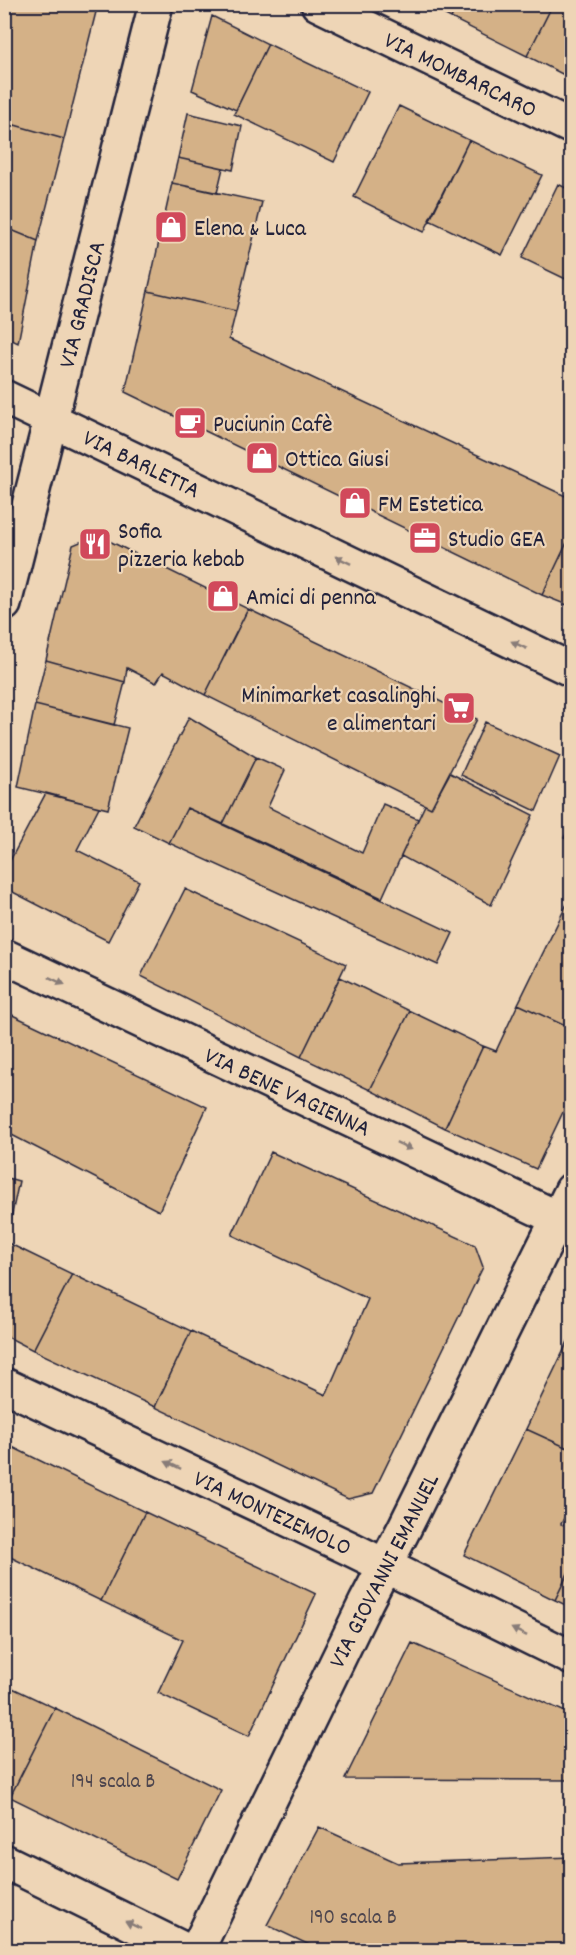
<svg xmlns="http://www.w3.org/2000/svg" width="576" height="1955" viewBox="0 0 576 1955" font-family="Dekko,sans-serif">
<style>
.building{fill:#d4b187;stroke:#22223b;stroke-width:1.5}
.lines{fill:none;stroke-linecap:round;stroke-linejoin:round}
.street-casing{stroke:#22223b;stroke-width:38}
.secondary-casing{stroke:#22223b;stroke-width:38}
.street{stroke:#eed5b6;stroke-width:33}
.secondary{stroke:#eed5b6;stroke-width:33}
.oneway{fill:#887c78}
.labels{text-anchor:middle;stroke-width:4.5;stroke-linejoin:round;paint-order:stroke}
.number-label{font-size:21px;fill:#4e464e}
.street-label{font-size:24px;fill:#22223b;stroke:#eed5b6}
.poi-label{font-size:24px;fill:#22223b;stroke:#eed5b6;text-anchor:start}
</style>
<rect width="100%" height="100%" fill="#eed5b6"/>
<filter id="ink" filterUnits="userSpaceOnUse"><feTurbulence type="fractalNoise" baseFrequency=".0167" numOctaves="2"/><feDisplacementMap in="SourceGraphic" scale="12" xChannelSelector="R" yChannelSelector="G"/><feConvolveMatrix kernelMatrix="1 2 1 2 8 2 1 2 1" color-interpolation-filters="sRGB"/></filter>
<g filter="url(#ink)">
<path class="building" d="M4 4H98L64 139 4 122V49L10 23 4 20Z
M424 4H458L451 18Z
M458 4H553L527 56 451 18Z
M553 4H572V79L527 56Z
M212 16 268 44 236 110 192 90Z
M268 44 368 92 334 162 234 114Z
M399 106 469 140 424 232 354 197Z
M188 113 242 126 233 170 178 158Z
M4 122 64 139 38 241 4 227Z
M469 140 542 175 502 255 429 220Z
M178 158 223 168 217 193 172 183Z
M172 183 262 202 236 311 148 291Z
M558 184 572 191V282L522 258Z
M4 227 38 241 18 343 4 336Z
M148 291 236 311 229 339 572 499V532L542 595 125 392Z
M572 532V607L542 595Z
M97 535 248 609 205 695 163 672 156 683 127 668 125 682 46 660 73 545Z
M248 609 477 719 431 808 205 695Z
M46 660 125 682 114 725 35 705Z
M35 705 128 728 108 809 18 787Z
M189 717 256 757 223 824 187 808 169 843 134 826Z
M485 722 560 756 536 811 461 775Z
M256 757 285 770 268 807 362 853 383 804 418 819 382 898 223 824Z
M450 773 533 815 491 905 401 856 425 805 431 808Z
M46 793 99 807 77 850 139 881 108 941 5 888 4 872Z
M187 808 453 933 438 965 169 843Z
M572 822V842L564 838Z
M185 889 346 964 301 1057 141 976Z
M572 895V908L566 906Z
M566 906 572 908V1029L518 1004Z
M340 977 410 1011 370 1090 301 1057Z
M518 1004 572 1029V1093L536 1169 445 1128 483 1046 496 1051Z
M4 1011 207 1107 159 1211 4 1131Z
M410 1011 483 1046 445 1128 370 1090Z
M271 1152 475 1245 483 1267 373 1493 348 1499 155 1407 191 1331 326 1395 368 1299 232 1235Z
M4 1177 19 1181 6 1242 72 1274 33 1350 4 1335Z
M72 1274 191 1331 155 1407 33 1350Z
M572 1333V1450L526 1429Z
M526 1429 572 1450V1503L561 1524 572 1529V1565L555 1600 464 1555Z
M4 1443 145 1512 101 1601 4 1554Z
M145 1512 316 1594 249 1736 158 1693 183 1640 101 1601Z
M572 1565V1608L555 1600Z
M412 1643 572 1715V1780L345 1779Z
M4 1684 55 1708 10 1797 4 1794Z
M55 1708 221 1790 177 1879 10 1797Z
M319 1827 398 1863 572 1857V1950H320L267 1925Z"/>
<g class="lines">
<g class="street-casing">
<path id="street" d="M318 4 572 127
M4 397 572 670
M4 604 156 4
M4 956 572 1225
M4 1385 349 1548 572 1658
M197 1950 366 1602 405 1527 572 1190"/>
</g>
<g class="secondary-casing">
<path id="secondary" d="M4 1861 185 1950"/>
</g>
<use href="#street" class="street"/>
<use href="#secondary" class="secondary"/>
</g>
<defs><path id="oneway-solid" d="M-6-.8H1V-3.2L6.5 0L1 3.2V.8H-6Z" transform="scale(1.5)"/></defs>
<g class="oneway">
<use href="#oneway-solid" transform="translate(343 560) rotate(-154)"/>
<use href="#oneway-solid" transform="translate(519 645) rotate(-154)"/>
<use href="#oneway-solid" transform="translate(57 981) rotate(25)"/>
<use href="#oneway-solid" transform="translate(404 1146) rotate(25)"/>
<use href="#oneway-solid" transform="translate(173 1465) rotate(-155)"/>
<use href="#oneway-solid" transform="translate(519 1632) rotate(-154)"/>
<use href="#oneway-solid" transform="translate(133 1925) rotate(-154)"/>
</g>
</g>
<defs>
<g id="shop-square" transform="scale(1.725)"><rect x="-9" y="-9" width="18" height="18" rx="4" fill="#d1495b" stroke="#eed5b6"/><path d="M-5-2.5h2.3a2.7 3.5 0 0 1 5.4 0H5L5.5 6h-11ZM-1.5-2.5h3a1.5 2.3 0 0 0-3 0Z" fill="#fff"/></g>
<g id="cafe-square" transform="scale(1.725)"><rect x="-9" y="-9" width="18" height="18" rx="4" fill="#d1495b" stroke="#eed5b6"/><path d="M-5.5-4.5H6V0H3Q3 3.5 0 3.5H-2.5Q-5.5 3.5-5.5 0ZM3-3.2v2h1.7v-2ZM-6 4.5H4V6H-6Z" fill="#fff"/></g>
<g id="office-square" transform="scale(1.725)"><rect x="-9" y="-9" width="18" height="18" rx="4" fill="#d1495b" stroke="#eed5b6"/><path d="M-6-3h4V-5.5h4V-3h4V5H-6ZM-1-4.5V-3h2v-1.5ZM-6 0V1H6V0Z" fill="#fff"/></g>
<g id="restaurant-square" transform="scale(1.725)"><rect x="-9" y="-9" width="18" height="18" rx="4" fill="#d1495b" stroke="#eed5b6"/><path d="M-5-6h1v4h1v-4h1v4h1v-4h1v5L-1.5 .5V6h-2V.5L-5-1ZM5-6V6H3V1.5H1.5Q1.5-4 5-6Z" fill="#fff"/></g>
<g id="supermarket-square" transform="scale(1.725)"><rect x="-9" y="-9" width="18" height="18" rx="4" fill="#d1495b" stroke="#eed5b6"/><path d="M-6-5.5h2.5l.6 2H6L4.5 2H-2.5L-4.4-4H-6ZM-1.5 3.2a1.3 1.3 0 1 0 .1 0ZM3 3.2a1.3 1.3 0 1 0 .1 0Z" fill="#fff"/></g>
</defs>
<g fill-rule="evenodd">
<use href="#shop-square" x="171" y="227"/>
<use href="#cafe-square" x="190" y="423"/>
<use href="#shop-square" x="262" y="458"/>
<use href="#shop-square" x="355" y="503"/>
<use href="#office-square" x="425" y="538"/>
<use href="#restaurant-square" x="95" y="544"/>
<use href="#shop-square" x="223" y="596"/>
<use href="#supermarket-square" x="459" y="708"/>
</g>
<g class="labels">
<g class="number-label">
<text x="113" y="1787">194 scala B</text>
<text x="353" y="1923">190 scala B</text>
</g>
<g class="street-label">
<text transform="translate(461 74) rotate(26)" y="8">VIA MOMBARCARO</text>
<text transform="translate(81 304) rotate(-76)" y="8">VIA GRADISCA</text>
<text transform="translate(142 463) rotate(26)" y="8">VIA BARLETTA</text>
<text transform="translate(288 1091) rotate(25)" y="8">VIA BENE VAGIENNA</text>
<text transform="translate(273 1512) rotate(25)" y="8">VIA MONTEZEMOLO</text>
<text transform="translate(383 1570) rotate(-63)" y="8">VIA GIOVANNI EMANUEL</text>
</g>
<g class="poi-label">
<text x="194" y="235">Elena &amp; Luca</text>
<text x="213" y="431">Puciunin Cafè</text>
<text x="285" y="466">Ottica Giusi</text>
<text x="378" y="511">FM Estetica</text>
<text x="118" y="538">Sofia<tspan x="118" dy="28">pizzeria kebab</tspan></text>
<text x="448" y="546">Studio GEA</text>
<text x="246" y="604">Amici di penna</text>
<text x="436" y="702" text-anchor="end">Minimarket casalinghi<tspan x="436" dy="28">e alimentari</tspan></text>
</g>
</g>
<rect width="576" height="1955" fill="none" stroke="#eed5b6" stroke-width="24"/>
<rect x="12" y="12" width="552" height="1931" fill="none" stroke="#22223b" stroke-width="2" filter="url(#ink)"/>
</svg>
